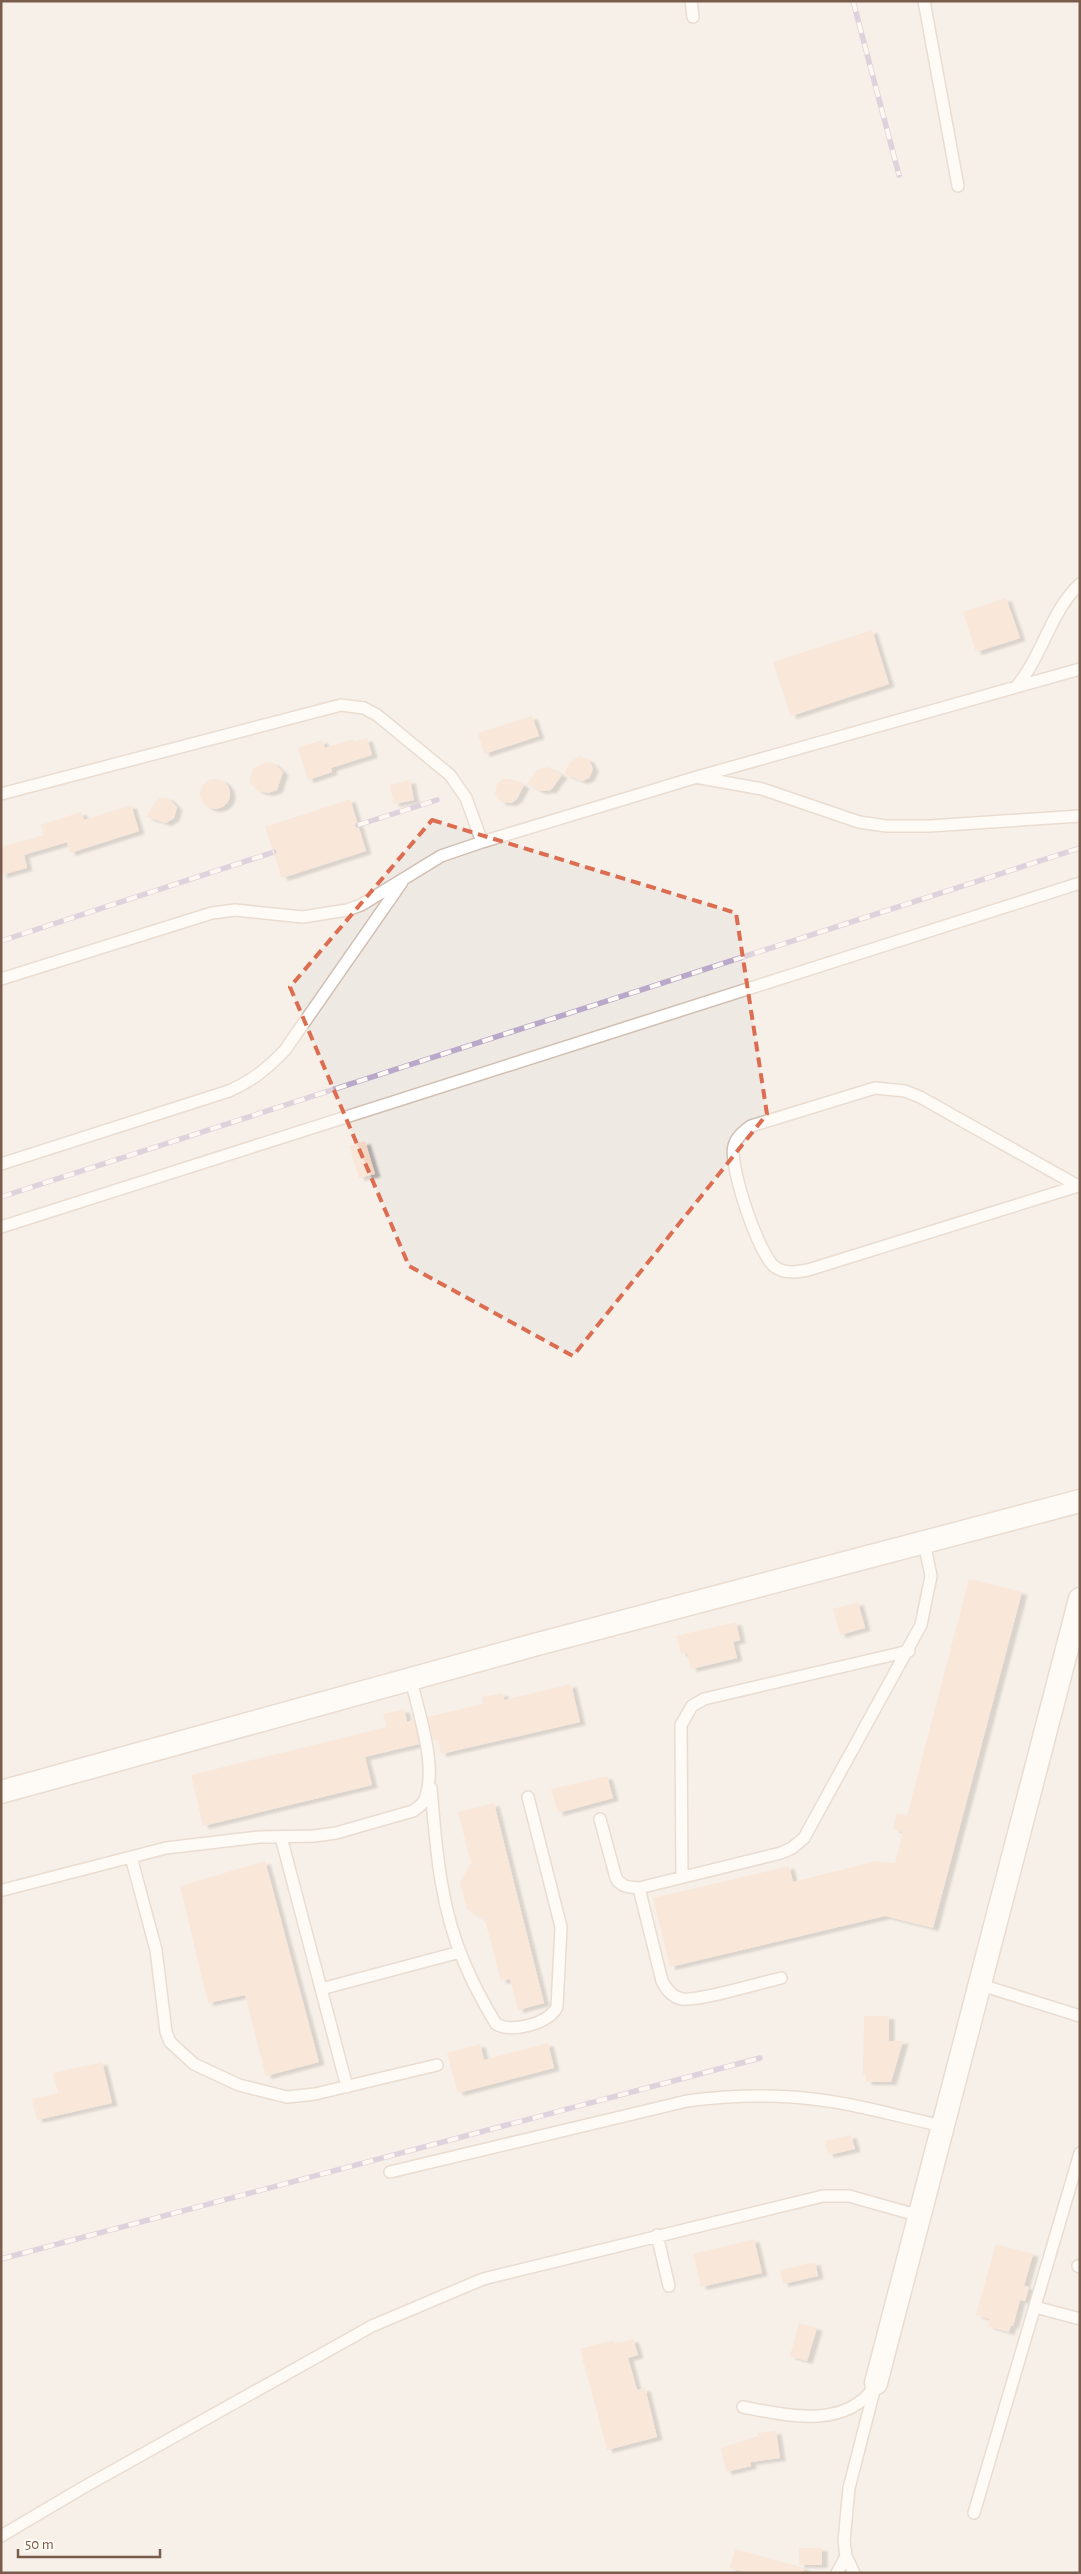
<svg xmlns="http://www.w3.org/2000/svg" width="1081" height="2574" viewBox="0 0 1081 2574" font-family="'Alegreya Sans',sans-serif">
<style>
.industrial{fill:#efe9e4}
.building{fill:#f3d5c3;filter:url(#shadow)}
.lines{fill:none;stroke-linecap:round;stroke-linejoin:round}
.lane-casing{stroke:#d1beb0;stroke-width:14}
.street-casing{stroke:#d1beb0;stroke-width:25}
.lane{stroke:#fff;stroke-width:11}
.street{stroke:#fff;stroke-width:22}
.rail-casing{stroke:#b9a8c9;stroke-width:5.5}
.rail{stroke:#fffaf3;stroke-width:4;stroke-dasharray:11;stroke-linecap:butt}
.marked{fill:none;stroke:#dc6d51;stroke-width:4;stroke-dasharray:10 6;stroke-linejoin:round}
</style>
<defs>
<filter id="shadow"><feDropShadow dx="5.5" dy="3" stdDeviation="1" flood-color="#0004"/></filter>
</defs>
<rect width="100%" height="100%" fill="#fdf6ec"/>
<path class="industrial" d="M1 1H1080V2573H1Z"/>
<path class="building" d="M1006 598 1020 638 976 652 963 612Z
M872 630 889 684 791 716 773 662Z
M532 716 539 736 484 754 478 733Z
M367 738 372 755 331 768 332 772 308 780 298 748 322 740 325 748 353 739 354 742Z
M580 756 589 760 593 769 589 778 582 781 564 774 570 762Z
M265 762 273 763 283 772 277 790 268 793 258 791 249 782 253 769Z
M548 767 562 775 551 790 540 791 527 784 537 770Z
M200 794a15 15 0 1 1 30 0a15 15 0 1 1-30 0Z
M503 779H511L524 785 517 799 511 803 501 802 495 794 497 784Z
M410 780 414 800 394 804 390 785Z
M160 798H168L177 807 174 818 166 823 146 817 155 802Z
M350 799 366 851 282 878 265 827Z
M131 805 139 831 70 853 67 842 24 855 27 868 1 875V847L44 835 41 825 81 812 84 820Z
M365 1141 375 1174 359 1178 349 1146Z
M969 1579 1022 1592 933 1928 885 1916 670 1967 653 1898 789 1866 793 1882 876 1861 895 1863 903 1832 893 1829 897 1813 907 1816Z
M858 1602 865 1628 840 1635 833 1609Z
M736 1622 740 1640 733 1642 737 1658 691 1669 687 1653 681 1654 676 1636Z
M571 1684 580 1722 441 1754 437 1739 433 1740 428 1717 483 1704 482 1697 503 1693 504 1700Z
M404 1709 407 1722 414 1720 419 1744 365 1757 372 1785 203 1826 191 1775 387 1727 383 1714Z
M607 1776 613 1798 558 1813 551 1789Z
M494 1803 544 2003 518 2010 510 1979 501 1981 485 1920 467 1909 460 1882 471 1863 458 1812Z
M265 1861 319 2062 266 2076 245 1995 208 2003 180 1886Z
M864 2016H889V2041H903L891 2082H866V2075H863Z
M548 2043 554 2068 458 2093 447 2053 480 2044 484 2060Z
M102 2062 112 2103 37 2120 32 2099 58 2093 53 2073Z
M851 2135 855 2149 828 2155 825 2141Z
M754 2239 762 2273 701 2287 693 2254Z
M996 2244 1033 2254 1024 2286 1029 2287 1025 2301 1020 2300 1013 2326 1011 2325 1009 2332 988 2326 990 2319 976 2315Z
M815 2262 818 2276 783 2284 780 2270Z
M799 2323 817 2328 807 2361 790 2356Z
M633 2339 638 2355 628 2358 637 2390 645 2388 657 2437 607 2450 580 2349 614 2340 615 2344Z
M776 2431 780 2458 750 2462 751 2466 726 2472 721 2448 758 2436V2433Z
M799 2548H822V2565H799Z
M735 2549 804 2568V2573H748L730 2568Z"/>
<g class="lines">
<g class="lane-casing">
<path id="lane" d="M691 1 693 17
M924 1 958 186
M1016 687C1042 657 1051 610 1080 584
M701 778 762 789 859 822 886 826H930L1080 816
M1 794 341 705 364 708 377 715 450 775 466 798 482 842
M1 979 212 913 235 910 303 917 347 910 361 905 441 856 482 842 697 777 1080 669
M1 1164 229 1091C252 1081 268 1068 285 1050L402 882
M1078 1186 808 1270C797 1272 785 1274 775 1267 759 1256 728 1164 734 1146 736 1137 744 1131 751 1126L875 1088 905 1091 920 1097 1080 1187
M1 1227 1080 883
M431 1788C436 1847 440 1907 464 1962 473 1984 484 2004 496 2024 512 2033 548 2024 557 2007L561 1927 528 1797
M600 1819 616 1878C621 1887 629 1887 639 1888L781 1853 792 1848 804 1838 921 1625 931 1576 924 1542
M281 1837 347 2087
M131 1857 156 1950 166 2032 170 2042 194 2064 239 2085 287 2097 315 2094 437 2065
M682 1877 681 1725 692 1706 704 1699 909 1651
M639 1888 662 1981C666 1989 672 1997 682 1999 701 2001 759 1983 781 1978
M3 1890 166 1848 259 1837 314 1836 336 1833 413 1811C417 1808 422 1805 424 1801 439 1768 418 1713 411 1679
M981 1985 1080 2016
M321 1989 460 1952
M390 2172 687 2101C731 2095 776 2094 821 2100 862 2105 903 2118 944 2126
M657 2235 669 2286
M1078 2266 1080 2267
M1035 2307 1080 2319
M743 2407C785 2415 845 2430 874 2387
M974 2513 1080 2153
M1 2536 84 2487 372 2326 483 2279 823 2196H849L920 2216
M846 2556 854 2573
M837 2573 846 2556 844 2541 849 2488 876 2383"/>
</g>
<g class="street-casing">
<path id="street" d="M1 1792 534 1645 1080 1501
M876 2383 1080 1599"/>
</g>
<use href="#lane" class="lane"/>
<use href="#street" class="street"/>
<g class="rail-casing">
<path id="rail" d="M853 1 899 175
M358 825 437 800
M1 941 274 852
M1 1197 1080 848
M1 2259 760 2058"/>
</g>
<use href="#rail" class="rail"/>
</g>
<path d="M0 0H1081V2574H0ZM432 820 736 913 767 1114 573 1356 409 1266 290 987Z" fill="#fdf6ec" fill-opacity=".55" fill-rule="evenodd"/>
<path class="marked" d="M432 820 736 913 767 1114 573 1356 409 1266 290 987Z"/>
<rect width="1081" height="2574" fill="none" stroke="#7a5c4d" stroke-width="5"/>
<path d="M18 2549v8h142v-8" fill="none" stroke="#7a5c4d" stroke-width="2.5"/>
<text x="25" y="2549" font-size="15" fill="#7a5c4d" stroke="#fffaf3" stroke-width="4" paint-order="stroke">50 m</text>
</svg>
